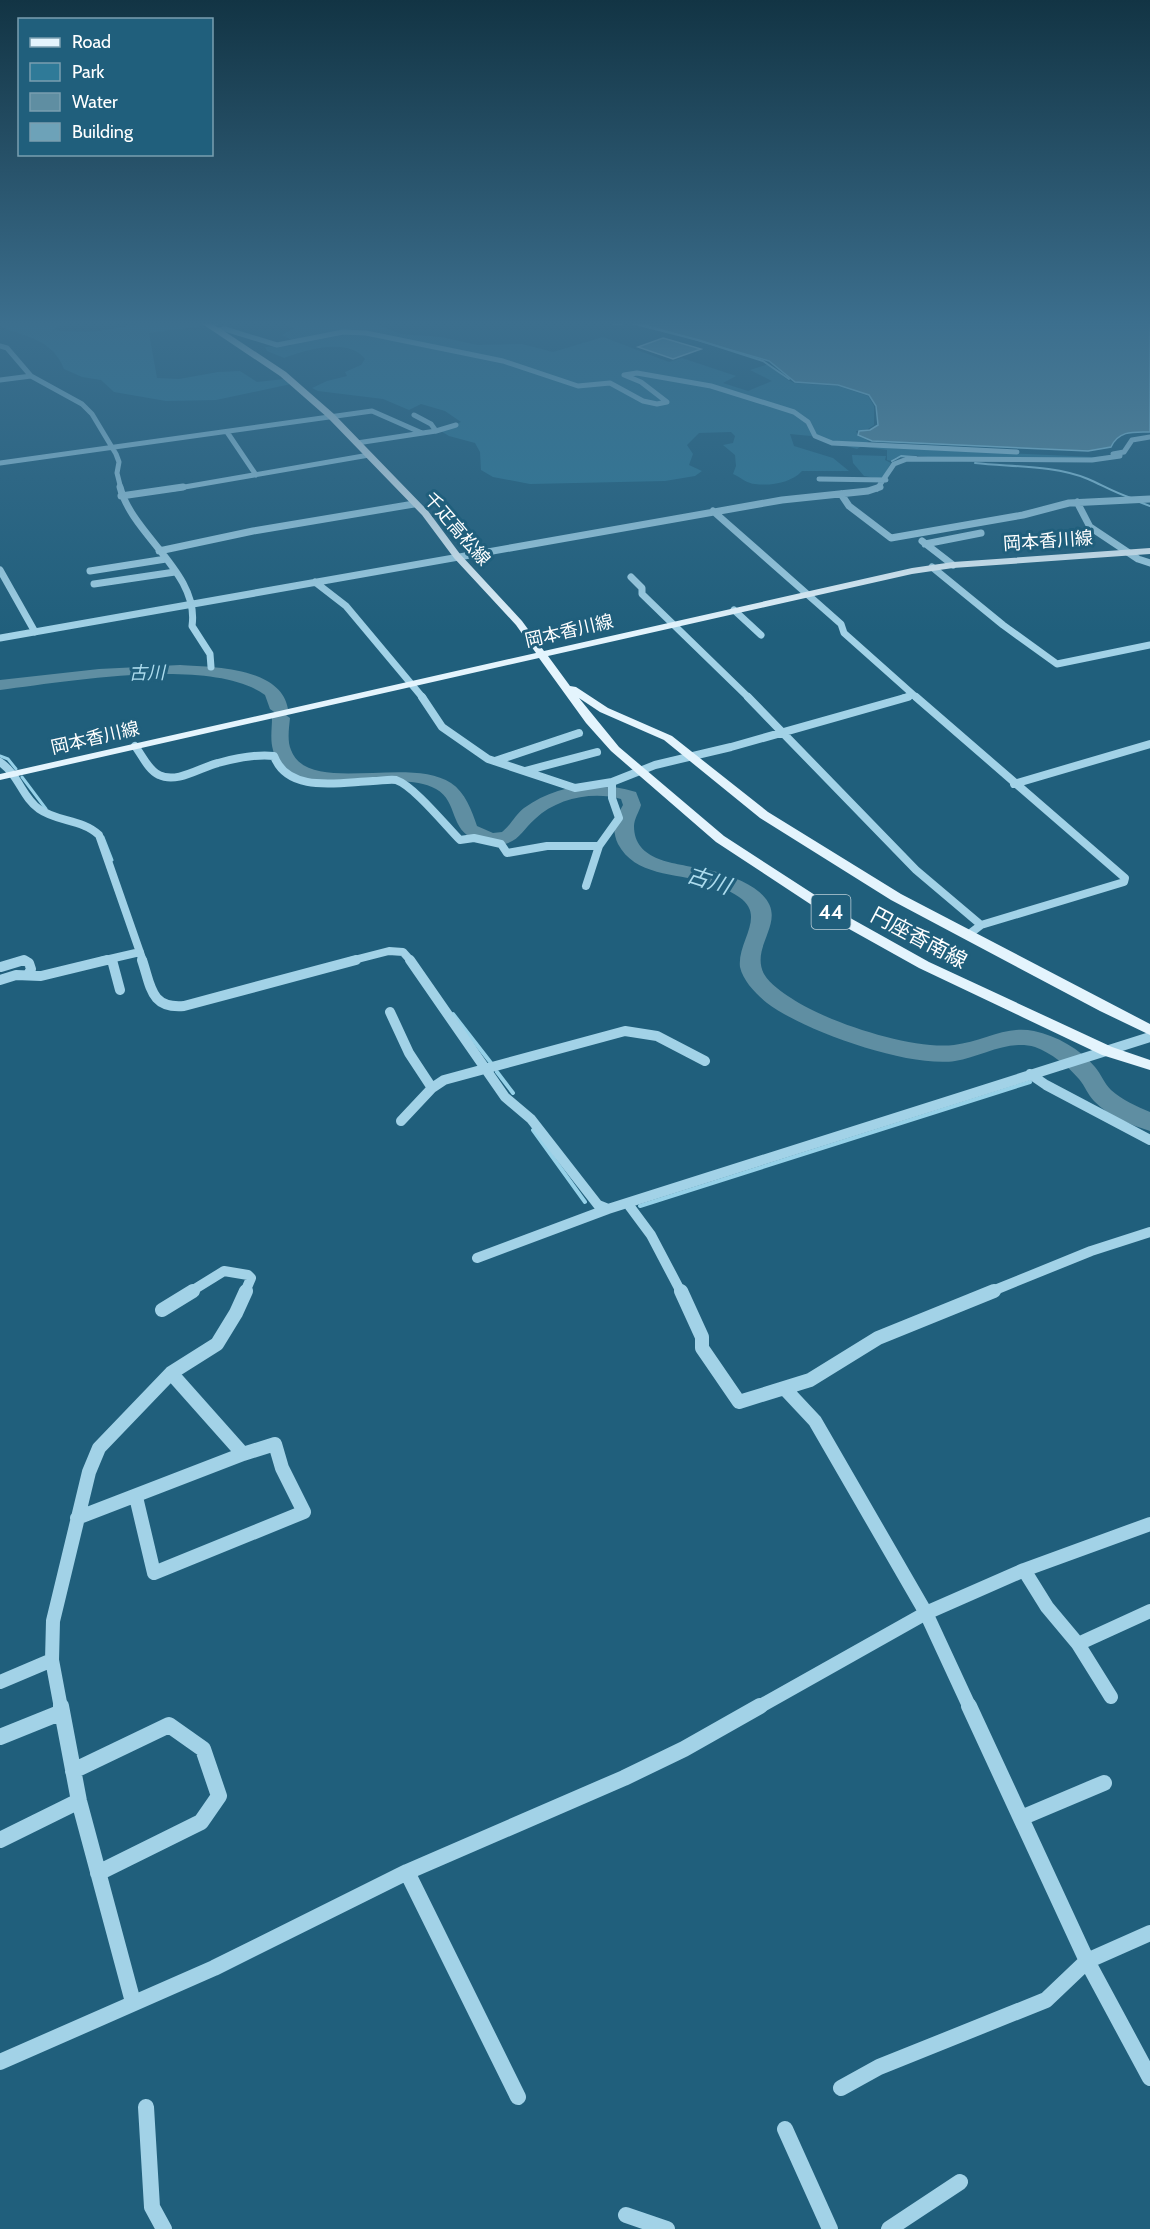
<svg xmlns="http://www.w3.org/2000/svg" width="1150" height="2229" viewBox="0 0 1150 2229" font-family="Cabin,'Noto Sans JP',sans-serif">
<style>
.green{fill:#2f7a98}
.water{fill:#5f8ea2;stroke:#96d1e8;stroke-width:1.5}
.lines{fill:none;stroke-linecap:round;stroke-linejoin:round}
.stream-far2{stroke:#96d1e8;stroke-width:2}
.stream-far1{stroke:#96d1e8;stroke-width:3}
.stream{stroke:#96d1e8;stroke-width:4}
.river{fill:#5f8ea2;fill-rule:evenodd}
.building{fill:#6da2b8;stroke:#c5e7f5;stroke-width:1.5}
.minor-far5{stroke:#a2d2e7;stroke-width:5}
.minor-far4{stroke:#a2d2e7;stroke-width:7}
.minor-far3{stroke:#a2d2e7;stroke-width:8}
.minor-far2{stroke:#a2d2e7;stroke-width:10}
.minor-far1{stroke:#a2d2e7;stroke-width:14}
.minor{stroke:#a2d2e7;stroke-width:16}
.major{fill:#e4f4fd;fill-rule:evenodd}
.labels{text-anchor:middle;stroke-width:6;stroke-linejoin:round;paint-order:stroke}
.far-street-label{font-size:18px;fill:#fff;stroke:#205f7c}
.far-water-label{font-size:18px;font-style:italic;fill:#addcee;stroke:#205f7c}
.shield{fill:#205f7c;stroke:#bccfd8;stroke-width:1.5}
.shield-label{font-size:20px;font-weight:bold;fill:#fff}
.street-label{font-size:21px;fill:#fff;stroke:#205f7c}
.water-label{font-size:22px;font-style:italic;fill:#addcee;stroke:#205f7c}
</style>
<rect width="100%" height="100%" fill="#205f7c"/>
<path class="green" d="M0 321H66L68 322 52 330C67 331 83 333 98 331 134 327 169 313 204 326L149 333 157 378 179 379 218 372 240 371 257 382 284 379 291 384 216 400 166 401 114 392 101 380 82 377 64 369C53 340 27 337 1 327Z
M295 321H352L378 325 401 334 441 337 477 345 522 344 553 352 603 337 669 362 682 358 736 376 723 383 748 391 772 381 750 370 769 364 786 379 794 383 838 386 868 396 874 406V425L868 429 856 431 858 436 869 441 857 449 811 436 790 434 794 446 833 458 849 471H802C791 483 771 486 755 484 748 484 740 477 733 474L736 466 735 455 723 445 733 443 735 436 731 432 699 433 687 445 693 454 689 465 702 471 695 476 665 481 530 484 493 477 481 470 480 452 475 443 449 436 439 430 461 422 445 411 421 404 409 410 383 399 318 391 312 388 327 381 347 376 345 372 361 365 365 359C348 337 306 350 284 358L267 351 265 347 290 346 296 342 282 335 294 328 287 325Z
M865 447 1094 457 1105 456 1098 459C1044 459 989 462 935 458 922 457 901 451 891 461L887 460V450Z
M852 455 886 456 885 460 891 463 882 479 864 476 853 463Z"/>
<path class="water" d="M631 321H1150V432C1134 432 1119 430 1111 447L1088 451 872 441 858 435 859 431 870 430 878 425 876 406 869 395 838 385 795 382 769 361Z"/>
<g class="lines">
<path class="stream-far2" d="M623 321 698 340 763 361 789 379
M892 461 901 456 916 457
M975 463C1011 467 1054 465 1088 479 1102 485 1115 493 1131 498
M1137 501 1150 506"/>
<path class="stream-far1" d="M0 756 8 759 16 769
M22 777 46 809
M103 837 112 860"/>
<path class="stream" d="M453 1014 491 1063
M497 1072 513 1093
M533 1130 585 1202
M640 1206 1030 1082"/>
<path class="river" d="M180 665C213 667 281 667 288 709L283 713 290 718C289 728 287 741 291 750 308 796 409 755 451 783 465 792 472 811 477 826L493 833 502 832C511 825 515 815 524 808 557 784 598 780 636 792L641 805C639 812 634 819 634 826 634 862 676 863 703 869 720 872 739 878 754 888 796 917 748 943 764 974 770 984 782 992 791 998 826 1022 912 1050 954 1045 982 1042 1006 1025 1034 1031 1057 1036 1080 1049 1095 1067 1101 1074 1104 1083 1111 1090 1122 1100 1136 1106 1150 1112V1131C1131 1125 1108 1116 1094 1101 1088 1095 1085 1086 1079 1079 1068 1066 1051 1053 1035 1047 1008 1039 981 1057 955 1061 909 1068 804 1031 767 1003 756 994 743 981 740 967 737 941 767 916 739 897 729 890 717 885 706 882 675 873 635 876 618 844 615 838 613 828 615 822 617 816 620 810 623 805L621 799C593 791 557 798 535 819 522 830 519 843 499 845 492 846 484 843 477 841 448 829 459 802 436 789 393 765 316 808 282 765 279 761 274 756 273 750 270 740 272 728 272 718L277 714 270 709 265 695C211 656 66 682 0 690V680L99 669Z"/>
</g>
<path class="building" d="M663 338 670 340 701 349 673 359 638 347Z"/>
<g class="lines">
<path class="minor-far5" d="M608 321 621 323
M210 325 219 321
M219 330 225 329 277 345 343 332 366 333 503 361 578 386 610 383 643 401 657 404 667 402 641 382 624 375 637 373 711 386 794 412 808 422 815 436 832 443 1017 452
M0 346 7 348 31 376 82 404 92 414 116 454 119 462 117 473 121 489
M0 380 31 376
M414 415 431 424 436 431
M227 432 256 475
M357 443 436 431 456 425
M1113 454 1124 452 1132 440 1150 437
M0 463 372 411 422 433
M819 479 886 480
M173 489 369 455
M877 489 894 464 907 459 1092 460 1120 456V454"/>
<path class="minor-far4" d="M120 487C132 535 200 573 192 626L210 654 211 667
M841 494 849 506 891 538 1023 515 1069 503 1150 499
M121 496 183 487
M1077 502 1090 527 1138 559 1150 563
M713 511 841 624 844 633 917 698
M922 541 953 565
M925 544 981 533
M159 551 253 531 414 504
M932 567 1003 625 1057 664 1150 645
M0 570 35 632
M90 571 166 559
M631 577 642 588V594L749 698
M315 582 346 606 423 698
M94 584 175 572
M734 610 761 635
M0 638 782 500 868 491 880 487
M903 698 913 695"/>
<path class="minor-far3" d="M422 697 442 727 488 759 575 788 612 782
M748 697 916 870 981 925
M916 697 1125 878 1124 882 981 925 968 935
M135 746C142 755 148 770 159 775 177 784 201 767 218 763 236 758 255 754 274 756 288 794 340 782 373 781 380 781 389 779 396 780 414 786 446 826 460 840L474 838 501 844 507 853 547 846H599
M495 761 579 733
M0 762C19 775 22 797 39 809 57 822 82 819 99 835L143 961
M525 771 597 752
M1014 784 1150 744
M586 886 599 846 619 818 612 798V782L655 765 731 747 908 697
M19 961H26
M101 961 140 952
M350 961 389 951 403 952 411 961"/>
<path class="minor-far2" d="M112 960 120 990
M142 960C151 986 150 1009 184 1006L356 960
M410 960 505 1097 531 1119 598 1205 608 1209 1150 1037
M1 967 24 960 29 963 31 969 28 975
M0 980 16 975 41 976 107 960
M390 1012 409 1053 432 1088
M1030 1074 1046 1085 1150 1140
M401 1121 432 1088 444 1080 625 1031 657 1036 705 1061
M628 1204 651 1235 681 1292
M477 1258 608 1209
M190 1292 224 1271 248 1275 251 1278 245 1292
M990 1292 1091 1251 1150 1232"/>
<path class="minor-far1" d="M681 1291 702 1337V1348L739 1402 810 1380 878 1338 994 1291
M162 1310 193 1291
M171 1373 243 1454
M785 1389 815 1421 926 1613 970 1708
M77 1518 243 1454 275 1444 282 1468 304 1512 154 1573 136 1497
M1024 1570 1047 1607 1078 1644 1111 1697
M1078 1644 1150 1611
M0 1682 52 1660
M61 1708 52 1660 53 1621 89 1472 99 1448 171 1373 217 1344 236 1313 246 1291
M757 1708 926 1613 1024 1570 1150 1524"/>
<path class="minor" d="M61 1706 79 1801 133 2002
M969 1706 1087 1961 1150 2078
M0 1737 62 1712
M73 1771 169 1725 203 1749 219 1796 201 1822 98 1873
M1021 1818 1104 1783
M0 1840 79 1801
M407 1872 518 2097
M0 2062 214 1968 407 1872 624 1778 684 1749 760 1706
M841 2088 879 2067 1046 2000 1087 1961 1150 1933
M146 2107 152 2207 164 2229
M785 2129 830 2229
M626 2215 667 2229
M889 2229 960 2182"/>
<path class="major" d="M198 321H206L221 329 286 372 334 414 428 511 460 554 522 621 544 651 912 568 953 562 1150 548V554L953 568 912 574 548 656 570 686 576 687 608 708 672 736 768 812 901 894 1150 1024V1035L1100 1011 891 900 760 818 664 740 600 712 579 698 619 747 724 836 852 919 929 962 1112 1047 1150 1060V1070L1102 1055 919 968 842 925 716 842 611 751 586 723 539 658 0 780V774L536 653 516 625 454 558 422 515 328 418 280 376Z"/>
</g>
<linearGradient id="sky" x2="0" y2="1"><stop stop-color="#123444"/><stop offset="0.51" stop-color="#3c6f8e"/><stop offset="1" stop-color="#3c6f8e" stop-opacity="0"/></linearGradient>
<rect width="1150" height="633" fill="url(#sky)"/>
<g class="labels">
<g class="far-street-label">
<text transform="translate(457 529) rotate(49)" y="6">千疋高松線</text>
<text transform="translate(1048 541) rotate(-4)" y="6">岡本香川線</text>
<text transform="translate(569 631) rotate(-13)" y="6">岡本香川線</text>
<text transform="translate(95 738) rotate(-13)" y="6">岡本香川線</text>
</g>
<g class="far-water-label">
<text transform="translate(147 673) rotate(-1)" y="6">古川</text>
</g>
<rect class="shield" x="811.5" y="895" width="39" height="34" rx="4.5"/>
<g class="shield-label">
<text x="831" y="919">44</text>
</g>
<g class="street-label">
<text transform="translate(919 938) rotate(28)" y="7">円座香南線</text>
</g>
<g class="water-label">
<text transform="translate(709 880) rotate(18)" y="8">古川</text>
</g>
</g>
<rect x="18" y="18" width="195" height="138" fill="#205f7c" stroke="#799fb0" stroke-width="1.5"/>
<rect x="30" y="38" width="30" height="9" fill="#e4f4fd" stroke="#799fb0" stroke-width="1.5"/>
<text x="72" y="48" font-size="18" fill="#ffffff">Road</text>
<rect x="30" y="63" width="30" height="18" fill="#2f7a98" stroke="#799fb0" stroke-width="1.5"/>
<text x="72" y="78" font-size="18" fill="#ffffff">Park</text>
<rect x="30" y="93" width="30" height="18" fill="#5f8ea2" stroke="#799fb0" stroke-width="1.5"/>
<text x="72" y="108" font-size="18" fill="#ffffff">Water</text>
<rect x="30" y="123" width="30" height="18" fill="#6da2b8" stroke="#799fb0" stroke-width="1.5"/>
<text x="72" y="138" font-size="18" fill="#ffffff">Building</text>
</svg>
